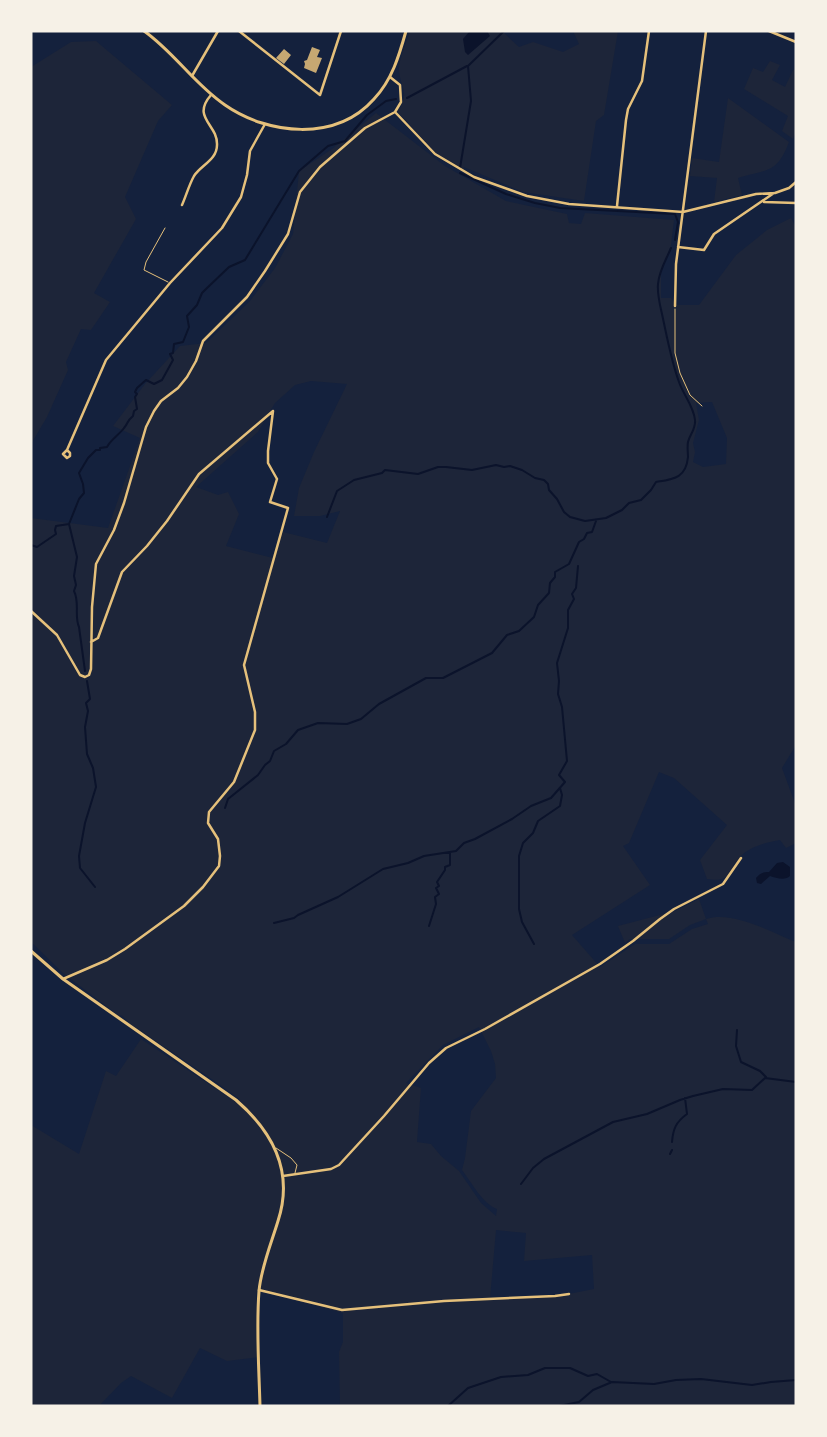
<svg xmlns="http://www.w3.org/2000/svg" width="827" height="1437" viewBox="0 0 827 1437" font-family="'Roboto Condensed',sans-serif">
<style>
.green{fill:#1d2539;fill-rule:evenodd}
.water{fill:#0b132b}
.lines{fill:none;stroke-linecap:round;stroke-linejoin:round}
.stream{stroke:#0b132b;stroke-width:2}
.building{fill:#c6a872}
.path{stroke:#e5c07b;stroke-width:1}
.service{stroke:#e5c07b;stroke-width:1}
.minor{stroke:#e5c07b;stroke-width:2.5}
.tertiary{stroke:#e5c07b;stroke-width:3}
</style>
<rect width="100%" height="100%" fill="#14213d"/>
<path class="green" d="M410 31H470L463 39 489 36 487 31H502L519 47 533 42 563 52 579 44 573 31H618L604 115 596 121 584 201 523 192 464 167 463 171 436 153 398 112C410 91 401 91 399 70 398 61 407 41 410 31Z
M96 41 172 105 158 121 125 197 136 219 94 293 110 302 91 330 81 329 66 362 68 370 47 417 31 444V67L71 42Z
M770 61 780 65 772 80 785 87 793 70H796V131L793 139 782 131 788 116 744 89 753 68 763 72Z
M728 98 789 142C777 174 767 169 738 178L742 195 714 202 717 178 690 176 692 158 719 162Z
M376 113 445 166 506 201 567 214 569 223 581 224 585 213 674 220 671 245 661 273V298H671L677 305H699L736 255 767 230 791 218 796 227V745L782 768 796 806V843L786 848 780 840C767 842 749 847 740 857 726 871 732 883 707 879L700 860 727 825 674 778 659 772 629 843 623 846 650 885 572 935 600 967 635 944H669L692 929 708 924 706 919 690 925 669 939H630L625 943 618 926 675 911 699 899 706 919C732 910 771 932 796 942V1406H340L339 1352 343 1342V1313L259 1290 262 1267 256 1295 259 1357 227 1361 200 1348 172 1398 131 1376 121 1383 99 1406H31V1125L79 1154 106 1071 116 1076 141 1039 248 1110 238 1098 216 1082 129 1023 128 1021 121 1015 119 1016 63 973 31 942V518L108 528 140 438 113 426 145 384 180 346 206 343 250 301 275 268 293 234 299 171 332 149ZM311 381 347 384 314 452 299 488 294 516H320L340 511 327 543 283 532 273 558 226 546 239 514 228 492 218 495 196 487 258 432 275 403 295 385ZM712 402 727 438 726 464 703 467 693 462 695 452 693 443 699 420 696 403ZM479 1027 491 1051 495 1064 496 1078 471 1111 465 1158 462 1170C472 1183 482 1203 497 1209L496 1216 481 1203 459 1171 441 1156 431 1144 417 1142 421 1088 406 1083 443 1045ZM496 1230 526 1233 524 1261 592 1255 594 1289 569 1294 490 1299Z"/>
<path class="water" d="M470 31H487L490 36 468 55 465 52 463 39Z
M783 862 790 867V876C785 881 776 878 770 876L761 884 757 883 756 878C760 873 763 872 769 872L777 863Z"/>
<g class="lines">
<path class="stream" d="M407 98 467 66
M460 168 471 101 468 66 504 31
M460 173 506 194 535 203 560 208 675 214 678 222 675 240
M327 517 337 491 354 480 382 473 385 470 418 474 438 467H446L472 470 496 465 504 467 510 466 522 470 535 478 544 480 548 484 549 490 557 499 564 512 570 517 585 521 606 518 622 510 629 503 641 500 651 490 656 482C674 479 686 478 688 457 688 452 687 447 688 442 690 434 696 429 695 420 694 407 683 394 679 382 671 360 667 337 662 314 660 305 657 294 658 284 659 271 666 260 671 248
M69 524 77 557 74 576 76 585 74 591C80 603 74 616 79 627L85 671
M31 545 37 547 56 534 55 530 56 526 69 524 79 499 84 493 83 484 79 473 88 458 96 450H100V448L107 447C111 439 119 435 124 428 129 422 126 422 133 416L134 411 137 409 135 397 137 394 135 392 137 388 146 380 154 384 162 380 173 360 170 354 173 353 174 344 183 342 189 327 187 316 197 305 202 293 206 289 229 267 245 260 299 171 328 146 345 141 367 115 386 101 396 99
M87 681 90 699 86 703 88 711 85 727 87 754 93 768 96 787 85 823 79 856 80 868 95 887
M225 808 228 799 258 775 265 765 270 761 274 751 286 744 298 730 318 723 347 724 361 719 379 704 426 678H443L492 653 507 635 519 631 534 617 538 605 549 593 550 583 555 577V572L569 564 579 542 584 539 587 533 592 532 596 521
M274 923 294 918 298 915 338 897 383 869 408 863 424 856 456 851 464 843 475 839 512 819 531 806 551 798 565 782 559 775 567 761 562 707 558 694 559 681 557 663 568 628V610L574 599 572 594 576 588 578 566
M429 926 436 904 435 897 439 894 436 888 439 886 437 882 445 870V867L450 865V852
M534 944 522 922 519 909V856L523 843 533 833 538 821 560 806 562 795 560 788
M737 1030 736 1046 741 1062 760 1071 766 1077
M672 1142C673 1129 676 1122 687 1114L685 1098
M670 1154 672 1150
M521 1184 533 1168 544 1159 613 1122 647 1114 680 1100 693 1096 723 1089 752 1090 765 1078 796 1082
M448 1406 468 1388 501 1377 528 1375 545 1368H570L588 1376 597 1374 611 1382
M559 1406 579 1402 593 1390 612 1382 654 1384 676 1380 701 1379 752 1385 771 1382 796 1380"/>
</g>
<path class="building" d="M312 47 320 50 317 57 322 58 316 73 304 68 305 64 304 61 307 60Z
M284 49 291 55 284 64 276 58Z"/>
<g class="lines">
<path class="path" d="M675 309V353L680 373 690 395 702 406"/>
<path class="service" d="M165 228 146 262 144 270 168 282
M276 1148 291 1158 297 1165 295 1173"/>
<path class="minor" d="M239 31 320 95 341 31
M769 31 796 42
M192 76 218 31
M395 112 435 154 474 177 527 196 569 204 683 212 756 194 775 193 789 188 796 182
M764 202 796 203
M182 205C186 196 189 185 194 176 201 165 217 160 217 145 218 124 191 118 211 95
M617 206 626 120 628 109 642 81 649 31
M678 247 704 250 714 234 774 193
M675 306 676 264 706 31
M67 450 70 453V456L67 458 63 454 67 450 106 360 170 283 222 228 241 197 247 175 250 151 265 124
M31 611 57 635 80 675 85 677 89 675 91 669 92 607 96 564 114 530 124 503 146 427 154 411 161 401 178 388 187 377 196 361 203 341 247 297 265 271 288 234 300 192 320 167 365 128 395 112 401 102 400 85 390 77
M91 642 98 638 122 572 147 546 167 521 199 474 273 411
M63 979 107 960 125 949 184 906 203 887 219 866 220 856 218 839 208 823 209 812 234 782 255 730V712L244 665 288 508 270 502 277 479 268 463V451L273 411
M283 1176 331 1169 339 1165 384 1116 429 1063 446 1048 485 1029 600 964 633 941 660 919 674 909 723 884 741 858
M259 1290 342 1310 444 1301 555 1296 569 1294"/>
<path class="tertiary" d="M144 31C174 52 194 84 225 105 268 135 336 142 374 99 392 80 399 56 406 31
M31 951 63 979 236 1100C273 1132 294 1172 278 1221 271 1244 261 1268 259 1291 256 1329 259 1368 260 1406"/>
</g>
<rect width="827" height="1437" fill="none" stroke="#f6f1e7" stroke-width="65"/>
</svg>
